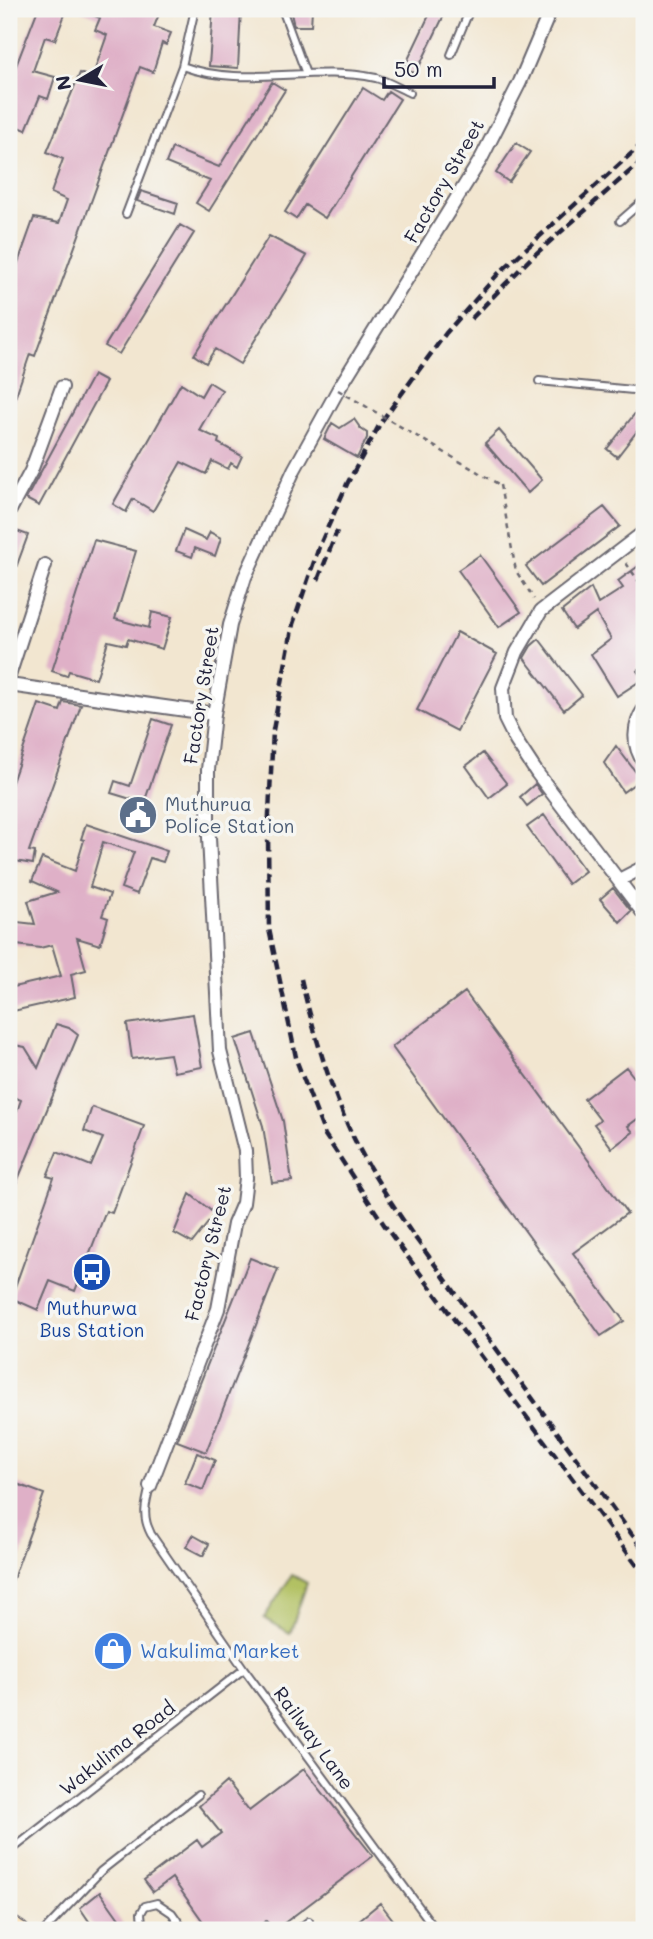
<svg xmlns="http://www.w3.org/2000/svg" width="653" height="1939" viewBox="0 0 653 1939" font-family="Mali,sans-serif">
<style>
.green{fill:#b2c163;stroke:#6a724f;stroke-width:2}
.building{fill:#dfb0c7}
.lines{fill:none;stroke-linecap:round;stroke-linejoin:round}
.lane-casing{stroke:#6b676f;stroke-width:10}
.street-casing{stroke:#6b676f;stroke-width:16}
.secondary-casing{stroke:#6b676f;stroke-width:19}
.path{stroke:#6b676f;stroke-width:2.5;stroke-dasharray:5 5;stroke-linecap:butt}
.lane{stroke:#fff;stroke-width:6}
.street{stroke:#fff;stroke-width:12}
.secondary{stroke:#fbe6c3;stroke-width:16}
.rail{stroke:#22223b;stroke-width:4.5;stroke-dasharray:10 5;stroke-linecap:butt}
.path-bridge{stroke:#6b676f;stroke-width:2.5;stroke-dasharray:5 5;stroke-linecap:butt}
.labels{text-anchor:middle;stroke-width:7;stroke-linejoin:round;paint-order:stroke}
.street-label{font-size:19px;fill:#22223b;stroke:#f6f6f2}
.service-label{font-size:19px;fill:#4e5e75;stroke:#f6f6f2;text-anchor:start}
.transit-label{font-size:19px;fill:#164399;stroke:#f6f6f2}
.shop-label{font-size:19px;fill:#366cbe;stroke:#f6f6f2;text-anchor:start}
</style>
<rect width="100%" height="100%" fill="#f6f6f2"/>
<filter id="ink" filterUnits="userSpaceOnUse"><feTurbulence type="fractalNoise" baseFrequency=".0143" numOctaves="2"/><feDisplacementMap in="SourceGraphic" scale="14" xChannelSelector="R" yChannelSelector="G"/><feConvolveMatrix kernelMatrix="1 2 1 2 8 2 1 2 1" color-interpolation-filters="sRGB"/></filter>
<filter id="wash" filterUnits="userSpaceOnUse"><feTurbulence type="fractalNoise" baseFrequency=".00686" numOctaves="4" result="noise"/><feDisplacementMap in="SourceGraphic" scale="28" xChannelSelector="R" yChannelSelector="G"/><feGaussianBlur stdDeviation="1.57" result="paint"/><feColorMatrix in="noise" values="0 0 0 0 0 0 0 0 0 0 0 0 0 0 0 0 0 1.4 0 .05"/><feComposite in="paint" operator="in"/></filter>
<g filter="url(#wash)">
<rect width="100%" height="100%" fill="#f2e6d0"/>
<path class="green" d="M292 1575 307 1583 290 1633 264 1618Z"/>
<g id="blocks">
<path class="building" d="M38 9H67L55 40 45 37 33 71 55 77 48 99 40 96 26 130 9 123V84Z
M78 9H161L154 27 171 33 166 45 162 43 153 72 140 67 35 356 30 354 11 410H9V288L34 218 59 223 67 200 51 193 63 159 47 152 80 73 92 78 107 35 95 30 100 18Z
M213 9H241L238 68 209 66Z
M290 9H312L311 26H294Z
M432 9H447L416 73 403 70Z
M272 82 285 90 209 211 196 203 210 181 166 163 172 148 219 167Z
M363 88 382 100 388 91 400 99 325 218 305 205 296 219 285 212Z
M516 143 530 152 509 182 496 173Z
M141 191 178 203 175 214 137 201Z
M180 225 194 233 119 354 105 346Z
M269 236 307 256 240 364 215 349 206 363 194 355Z
M93 375 106 382 39 506 26 499Z
M209 382 222 390 199 430 219 439 218 443 242 456 237 467 231 463 228 469 212 461 206 474 181 462 153 511 133 499 126 512 113 504 181 383 201 396Z
M644 402V422L617 457 607 449Z
M354 419 361 429 367 433V438L357 458 324 439 332 423 340 428Z
M499 430 542 480 528 493 485 443Z
M604 507 620 526 541 586 526 566Z
M14 530 28 535 10 584 9 544Z
M184 530 206 540 210 532 221 538 215 556 195 548 192 557 176 551Z
M94 540 136 551 115 619 149 628 152 612 172 617 162 649 128 639 126 645 108 641 96 679 69 671 67 676 52 671Z
M480 555 521 612 499 627 458 570Z
M644 562V665L637 671 643 679 617 696 591 654 611 639 596 613 574 629 562 611 591 588 598 604 623 588 618 581Z
M457 632 497 654 457 731 417 710Z
M539 639 582 695 564 710 524 658 531 646Z
M63 702 81 705 29 851 35 852 33 864 9 860V791L39 704 60 711Z
M153 719 171 725 144 803 111 793 115 781 130 786Z
M616 746 641 779 623 792 604 763Z
M483 753 507 784 489 798 466 766Z
M535 784 542 794 527 806 520 797Z
M544 815 585 871 568 884 527 827Z
M86 824 167 851 163 862 150 858 137 894 121 888 134 852 103 842 90 887 110 894 102 916 108 918 100 945 77 938 86 970 71 974 75 997 9 1012V988L61 976 52 945 40 948 9 944V921L35 924 28 901 57 892 32 881 42 858 75 871 84 840 81 839Z
M613 888 631 911 620 922 600 899Z
M465 992 627 1213 573 1253 624 1321 601 1336 392 1047Z
M193 1014 202 1067 174 1072 170 1054 132 1059 127 1024Z
M56 1024 69 1028 78 1035 9 1201V1133L21 1100 9 1095V1044L25 1047 38 1068Z
M254 1033 283 1121 292 1181 272 1183 263 1126 235 1039Z
M626 1067 640 1085 637 1087 644 1097V1114L628 1126 633 1132 612 1148 594 1124 600 1120 584 1099Z
M92 1107 144 1126 112 1213 106 1211 75 1291 50 1281 38 1310 11 1298 54 1178 47 1176 57 1152 91 1166 103 1138 84 1131Z
M190 1194 215 1214 192 1243 174 1233Z
M250 1258 278 1269 206 1452 177 1441Z
M197 1453 215 1460 203 1490 185 1483Z
M9 1481 44 1494 10 1587 9 1586Z
M193 1535 209 1544 203 1556 186 1547Z
M304 1769 373 1856 275 1930 266 1921 253 1930H209L172 1878 153 1892 144 1880 197 1840 202 1847 221 1833 199 1806 226 1782 249 1811Z
M100 1892 127 1930H95L80 1908Z
M380 1903 401 1930H347Z"/>
</g>
</g>
<g filter="url(#ink)">
<use href="#blocks" fill-opacity="0" stroke="#6b676f" stroke-width="2"/>
<g class="lines">
<g class="lane-casing">
<path id="lane" d="M282 9 306 74
M451 55 470 9
M182 66C244 89 311 64 376 78 387 81 399 88 410 93
M126 214 182 66 195 9
M620 221 644 200
M539 381 633 390 644 394
M150 1486C145 1505 142 1517 151 1534L244 1669 436 1930
M9 1852 244 1669
M45 1930 101 1871 198 1795
M148 1930 142 1923 141 1913 145 1906 157 1903 172 1913 184 1930
M297 1930 309 1921"/>
</g>
<g class="street-casing">
<path id="street" d="M9 512 31 471 62 387
M644 532 541 611 517 652 503 688 505 719 516 741 537 773 644 914
M9 676 45 565
M9 685 214 714
M644 709C633 725 632 746 644 762
M619 880 644 867
M150 1486 218 1309 234 1224 243 1203 246 1178 245 1151 220 1051 208 818V770L214 714 230 625 245 577 294 470 338 390 481 159 520 82 551 9"/>
</g>
<g class="secondary-casing">
<path id="secondary" d="M9 1923 20 1930"/>
</g>
<path class="path" d="M500 485 516 571 534 599
M626 563 644 589"/>
<use href="#lane" class="lane"/>
<use href="#street" class="street"/>
<use href="#secondary" class="secondary"/>
<path class="rail" d="M644 142 498 274 446 333 381 422 347 484 319 547 293 624 273 730 268 835 269 929 297 1062 325 1135 387 1229 644 1575
M471 319 531 258 644 159
M318 580 337 531
M301 979C312 1025 325 1071 343 1114 360 1156 386 1195 411 1232L644 1551"/>
<path class="path-bridge" d="M338 390 500 485"/>
</g>
</g>
<defs>
<g id="civic-disc" transform="scale(2.0125)"><circle r="9.5" fill="#5c6f8a" stroke="#f6f6f2"/><path d="M-.6-6.5H3V-4.5H.6V-3L4-1V1h2V6H-6V1h2V-1L-.6-3ZM-1.2 2.5V6h2.4V2.5Z" fill="#fff"/></g>
<g id="bus-disc" transform="scale(2.0125)"><circle r="9.5" fill="#1a4fb4" stroke="#f6f6f2"/><path d="M-5-6H5V4H4V6H2V4H-2V6H-4V4H-5ZM-3.5-4V0h7V-4ZM-3.5 1.2v1.5H-2V1.2ZM2 1.2v1.5H3.5V1.2Z" fill="#fff"/></g>
<g id="shop-disc" transform="scale(2.0125)"><circle r="9.5" fill="#3f7fe0" stroke="#f6f6f2"/><path d="M-5-2.5h2.3a2.7 3.5 0 0 1 5.4 0H5L5.5 6h-11ZM-1.5-2.5h3a1.5 2.3 0 0 0-3 0Z" fill="#fff"/></g>
</defs>
<g fill-rule="evenodd">
<use href="#civic-disc" x="138" y="815"/>
<use href="#bus-disc" x="92" y="1272"/>
<use href="#shop-disc" x="113" y="1651"/>
</g>
<g class="labels">
<g class="street-label">
<text transform="translate(444 181) rotate(-60)" y="7">Factory Street</text>
<text transform="translate(201 695) rotate(-81)" y="7">Factory Street</text>
<text transform="translate(208 1253) rotate(-76)" y="7">Factory Street</text>
<text transform="translate(314 1738) rotate(54)" y="7">Railway Lane</text>
<text transform="translate(117 1748) rotate(-38)" y="7">Wakulima Road</text>
</g>
<g class="service-label">
<text x="165" y="811">Muthurua<tspan x="165" dy="22">Police Station</tspan></text>
</g>
<g class="transit-label">
<text x="92" y="1315">Muthurwa<tspan x="92" dy="22">Bus Station</tspan></text>
</g>
<g class="shop-label">
<text x="140" y="1658">Wakulima Market</text>
</g>
</g>
<rect width="653" height="1939" fill="none" stroke="#f6f6f2" stroke-width="35"/>
<g transform="translate(80 80) rotate(260)" stroke="#f6f6f2" stroke-width="5" paint-order="stroke">
<path d="M0-5L12 26L0 18L-12 26Z" fill="#22223b"/>
<text y="-10" font-size="19" font-weight="bold" text-anchor="middle" fill="#22223b">N</text>
</g>
<path d="M384 77v10h110v-10" fill="none" stroke="#22223b" stroke-width="3.5"/>
<text x="394" y="77" font-size="21" fill="#22223b" stroke="#f6f6f2" stroke-width="5" paint-order="stroke">50 m</text>
</svg>
